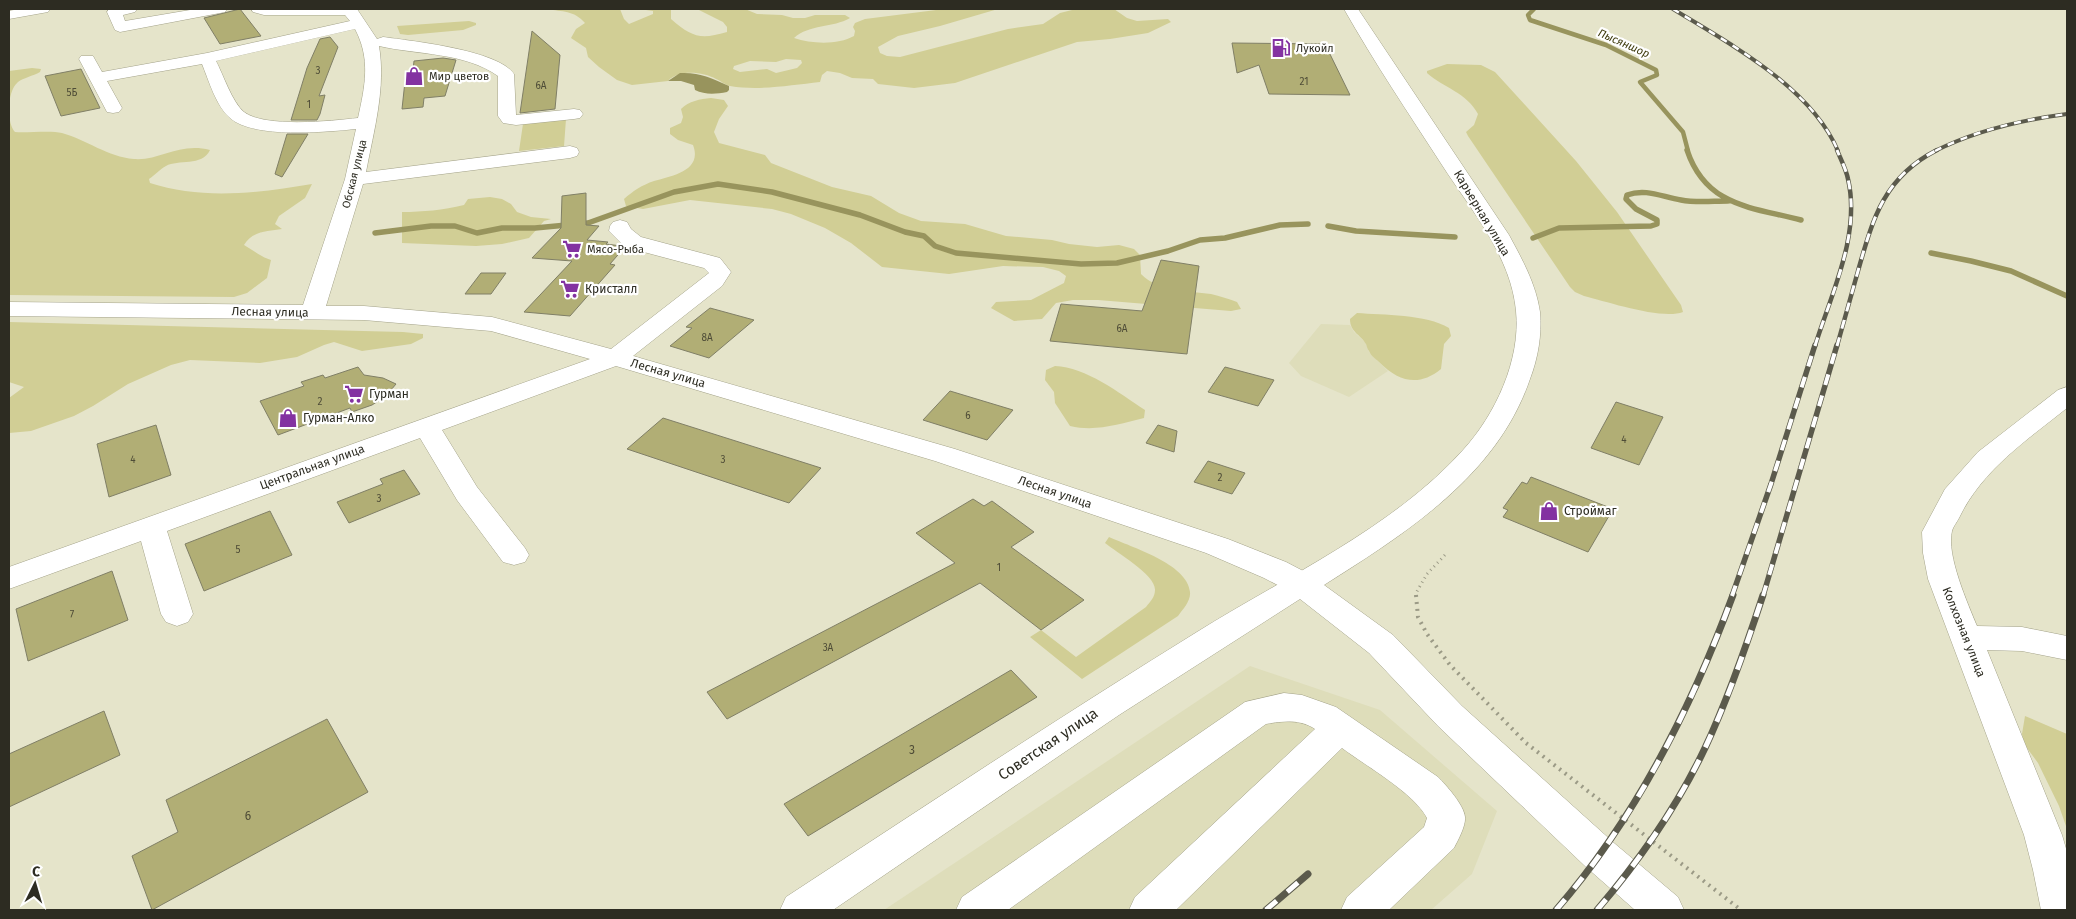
<svg xmlns="http://www.w3.org/2000/svg" width="2076" height="919" viewBox="0 0 2076 919" font-family="'Fira Sans',sans-serif">
<style>
.built{fill:#deddba}
.green{fill:#d1ce95;fill-rule:evenodd}
.water{fill:#98945d}
.lines{fill:none;stroke-linecap:round;stroke-linejoin:round}
.stream-far1{stroke:#98945d;stroke-width:4.5}
.stream{stroke:#98945d;stroke-width:5.5}
.building{fill:#b1ae75;stroke:#807f66}
.minor-casing{stroke:#a4a38a;stroke-width:1}
.major-casing{stroke:#a4a38a;stroke-width:1}
.path-far1{stroke:#9b9a86;stroke-width:3;stroke-dasharray:1 4;stroke-linecap:butt}
.path{stroke:#9b9a86;stroke-width:4;stroke-dasharray:2 5;stroke-linecap:butt}
.minor{fill:#fff;fill-rule:evenodd}
.major{fill:#fff;fill-rule:evenodd}
.rail-far3-casing{stroke:#5b5a4c;stroke-width:4}
.rail-far2-casing{stroke:#5b5a4c;stroke-width:4.5}
.rail-far1-casing{stroke:#5b5a4c;stroke-width:5.5}
.rail-casing{stroke:#5b5a4c;stroke-width:7}
.rail-far3{stroke:#fff;stroke-width:2.5;stroke-dasharray:7;stroke-linecap:butt}
.rail-far2{stroke:#fff;stroke-width:3;stroke-dasharray:9;stroke-linecap:butt}
.rail-far1{stroke:#fff;stroke-width:4;stroke-dasharray:11;stroke-linecap:butt}
.rail{stroke:#fff;stroke-width:5;stroke-dasharray:14;stroke-linecap:butt}
.labels{text-anchor:middle;stroke-width:4.5;stroke-linejoin:round;paint-order:stroke}
.number-label{font-size:10px;fill:#4e4c37}
.far-water-label{font-size:11px;font-style:italic;fill:#3f3c0e;stroke:#fff}
.far-poi-label{font-size:11px;fill:#2d2c22;stroke:#fff;text-anchor:start}
.far-street-label{font-size:11px;fill:#2d2c22;stroke:#fff}
.street-label{font-size:12px;fill:#2d2c22;stroke:#fff}
.poi-label{font-size:12px;fill:#2d2c22;stroke:#fff;text-anchor:start}
.near-number-label{font-size:12px;fill:#4e4c37}
.near-street-label{font-size:15px;fill:#2d2c22;stroke:#fff}
</style>
<rect width="100%" height="100%" fill="#e5e4ca"/>
<path class="built" d="M1321 324 1350 325 1354 332 1366 343 1369 352 1388 371 1349 397 1301 376 1289 363Z
M1250 666 1380 710 1497 811 1472 874 1431 910H884Z"/>
<path class="green" d="M548 9H620L624 19 629 24 653 14V11L639 9H671V19C692 37 700 40 727 32V27L723 22 697 9H745L757 14 782 15 793 18H805L815 15H845L850 18C833 28 809 24 794 38 812 44 838 45 854 36L855 31 853 27 855 23 865 19 944 9H998L940 26 898 36 878 47 880 53 887 56 900 57 1008 29 1043 24 1060 13 1076 9H1114L1127 18 1137 21 1168 19 1171 22 1148 33 1110 39 1077 42 955 83 914 88 878 84 873 79 852 78 840 73 827 71 822 75 820 82C792 85 759 91 730 86 725 85 721 81 716 79 703 72 679 69 668 81L632 85 617 80 599 67 588 57 586 48 571 38 576 29 585 23C574 10 562 12 548 9ZM786 59 801 60 802 63 797 68 776 73 767 69 740 72 733 69 734 66 750 61 776 62Z
M469 21 476 23V25L463 30 408 35 400 34 397 26Z
M1447 64 1481 65 1495 72 1576 161 1617 212 1681 305 1683 312C1662 320 1608 302 1584 296L1575 292 1570 287 1468 136 1466 132 1474 125 1478 114C1466 92 1444 88 1427 73V71Z
M32 68 41 69 40 72C33 76 23 78 18 82 7 91 6 122 15 132 28 133 51 130 62 133 87 140 108 157 134 159 160 161 179 142 210 150 202 167 178 159 166 166 160 169 155 175 149 179L150 183C201 200 260 193 312 184L305 198 279 216 275 224 282 229C268 231 252 231 244 245 253 250 261 257 271 260L267 278 247 293 234 297 9 295V71Z
M711 98 724 100 728 106 719 119 714 132 719 143 765 155 771 163 832 187 871 196 899 213 921 221 965 224 1006 236 1052 240 1069 244 1097 247 1119 245 1134 249 1140 255 1141 274C1159 292 1187 291 1211 294 1220 296 1229 299 1237 302L1241 309 1231 311 1098 300H1073L1056 303 1042 319 1014 321 991 308 996 302 1031 300 1064 283 1066 276 1059 271 1043 267 1003 266 949 274 882 267 851 243 825 228 791 214 772 209 690 200 643 209 626 206 624 199C633 191 642 185 654 181 671 176 703 171 693 145L678 140 670 134V128L681 123 683 117 681 109C689 101 700 99 711 98Z
M566 119 564 146 519 151 523 124Z
M490 197 502 199 511 204 517 212 531 217 551 219 544 221 529 238 502 244 476 246 402 243V212C423 212 443 210 464 205L468 199Z
M1357 313C1383 315 1426 314 1449 328L1451 336 1444 344 1441 369C1419 387 1399 382 1379 362 1376 359 1371 356 1369 351 1367 349 1367 346 1366 344 1360 334 1350 332 1350 319Z
M9 322 403 332 423 334V338L411 344 362 351 334 342 324 345 297 357 260 363 190 360 171 365 128 384 93 406 74 416 31 431 9 433V398L24 387 9 382Z
M1055 366C1086 367 1119 393 1145 410L1144 418C1119 424 1096 432 1070 426L1055 403 1054 392 1045 380 1046 370Z
M1109 537C1131 547 1188 564 1190 592 1191 601 1183 609 1178 616L1082 679 1030 637 1041 630 1076 657 1146 607C1150 602 1155 597 1155 590 1156 575 1116 552 1105 543Z
M2025 716 2067 734V829L2059 806 2038 763 2024 744 2022 734Z"/>
<path class="water" d="M680 73C699 72 712 78 729 86V90L727 92C716 94 705 95 695 90L694 85 681 81H668Z"/>
<g class="lines">
<path class="stream-far1" d="M1534 9 1528 15 1530 20 1606 45 1656 70 1657 75 1640 82 1683 132 1688 151"/>
<path class="stream" d="M1687 150C1706 207 1752 207 1801 220
M1328 226 1356 231 1455 237
M375 233 431 226H455L477 233 502 228H535L588 223 674 192 718 184 772 192 860 215 905 232 924 236 935 246 956 253 1081 264 1117 263 1168 251 1200 240 1225 238 1280 225 1308 224
M1533 238 1559 228 1651 226 1657 224V220L1636 209 1626 199 1627 195C1646 188 1662 197 1681 200 1696 203 1712 201 1728 201
M1931 253 1971 261 2011 271 2067 296"/>
</g>
<path class="building" d="M240 9 261 36 220 44 204 18Z
M532 31 560 55 555 109 520 113Z
M330 37 338 47 319 96 325 95 320 114 317 120H291L307 68 320 39Z
M1232 43 1325 44 1350 95 1269 94 1259 65 1237 73Z
M443 58 456 60 445 96 424 98 423 107 402 109 406 72 413 70 414 61Z
M81 69 100 108 61 116 45 76Z
M287 134H308L282 177 275 174Z
M586 193V225L599 226 587 240 608 242 606 244 621 246 624 248 610 264 615 265 570 316 524 312 572 261 532 258 561 228 562 196Z
M1161 260 1199 266 1187 354 1050 341 1061 304 1142 311Z
M481 273H506L491 294H465Z
M710 308 754 320 709 358 670 346 692 328 686 327Z
M358 367 364 375 383 378 396 384 386 396 372 405 352 412 350 408 278 435 260 401 304 386 301 382 323 375 325 378Z
M1225 367 1274 380 1258 406 1208 392Z
M950 391 1013 410 987 440 923 420Z
M1616 402 1663 417 1639 465 1591 448Z
M663 418 821 468 789 503 627 449Z
M156 425 171 475 109 497 97 444Z
M1158 425 1177 431 1174 452 1146 443Z
M1208 461 1245 473 1232 494 1194 482Z
M404 470 420 494 349 523 337 502 383 484 380 479Z
M1531 477 1613 509 1588 552 1503 517 1508 510 1503 508 1522 482 1527 484Z
M973 499 984 506 992 501 1034 532 1011 547 1084 600 1041 630 980 583 727 719 707 692 955 563 916 533Z
M270 511 292 555 204 591 185 544Z
M112 571 128 620 28 661 16 609Z
M1011 670 1037 697 808 836 784 804Z
M104 711 120 755 9 807V754Z
M327 719 368 792 152 910 132 856 178 832 166 800Z"/>
<g class="lines">
<g class="minor-casing">
<path id="minor" d="M19 9H50L48 12 9 19V11Z
M109 9H137L135 12 123 15 125 21 196 9H227L225 12 220 13 120 32 115 30 107 12Z
M251 9H357L377 39 383 37C412 41 498 50 514 74L516 115 574 109 580 110 583 114 580 118 574 119 516 125 503 123 498 116V76C464 52 418 55 379 46 386 88 374 130 366 172L570 146 577 148 579 152 577 156 570 158 363 184 326 306H364L492 317 611 349 709 273 704 268 625 247 609 231 610 226 613 222 620 220 627 222 631 229 641 237 720 258 731 272 722 286 633 356 955 449 1228 539 1286 562 1311 575 1315 583 1311 591 1300 594 1289 591 1264 578 1206 553 935 461 616 366 442 430 477 487 525 548 529 555 525 562 514 565 503 562 457 500 420 438 167 531 193 614 188 622 177 626 166 622 161 614 141 541 9 589V567L590 359 491 331 364 320 9 316V302L303 305 345 179 356 129C326 132 254 139 230 118 216 106 209 81 202 64L107 81 122 108 119 112 113 113 107 112 79 59 81 56H93L102 72 207 53 350 21 345 15H264L253 12ZM355 29C371 59 365 86 358 118 331 121 265 128 244 112 232 102 223 74 216 61Z
M2067 387V408C2027 440 1982 470 1959 518 1957 522 1953 527 1952 531 1946 555 1968 604 1977 626L2022 627 2067 636V660L2022 651 1987 650 2062 835 2067 852V910H2041L2033 870 2024 835 1928 579 1923 553 1922 532 1945 489 1978 452 2058 390Z
M1284 693 1302 695 1336 707 1438 777C1446 785 1464 805 1465 817 1466 826 1458 840 1454 848L1389 910H1341L1347 897 1424 827 1427 818C1414 793 1366 766 1342 748L1176 910H1129L1135 897 1315 729C1300 719 1283 721 1266 724L1008 910H956L962 897 1245 702Z"/>
</g>
<g class="major-casing">
<path id="major" d="M1344 9H1358L1509 235C1522 259 1536 284 1540 312 1542 335 1538 358 1530 379 1497 476 1406 533 1324 585L1393 635 1462 706 1614 843 1678 897 1684 910H1635L1586 867 1438 726 1369 653 1300 599 1119 715 833 910H780L786 897C922 808 1058 718 1197 632 1285 577 1393 528 1463 450 1495 415 1521 360 1516 311 1511 256 1471 210 1442 165 1409 114 1374 62 1344 9Z"/>
</g>
<path class="path-far1" d="M1416 596V593L1427 574 1445 555"/>
<path class="path" d="M1416 595 1418 617 1427 634 1450 665 1526 743 1741 910"/>
<use href="#minor" class="minor"/>
<use href="#major" class="major"/>
<g class="rail-far3-casing">
<path id="rail-far3" d="M1673 9C1730 44 1811 87 1838 151
M1935 151C1977 130 2021 120 2067 114"/>
</g>
<g class="rail-far2-casing">
<path id="rail-far2" d="M1815 346C1831 294 1861 235 1848 179 1846 169 1841 160 1837 150
M1837 346C1844 321 1851 296 1858 271 1873 218 1884 177 1937 150"/>
</g>
<g class="rail-far1-casing">
<path id="rail-far1" d="M1732 596 1771 484 1815 345
M1763 596 1837 345"/>
</g>
<g class="rail-casing">
<path id="rail" d="M1266 910 1308 874
M1556 910C1636 818 1691 709 1733 595
M1597 910C1639 861 1677 807 1705 748 1728 699 1746 647 1763 595"/>
</g>
<use href="#rail-far3" class="rail-far3"/>
<use href="#rail-far2" class="rail-far2"/>
<use href="#rail-far1" class="rail-far1"/>
<use href="#rail" class="rail"/>
</g>
<defs>
<g id="fuel-bare" transform="scale(1.5)"><path d="M-5.5-6h7V0h2V4h1.3V-2.5L3-4.5l.8-.8L6-3V5H2.5V1h-1V6h-7ZM-4.2-4.7v3.2H.2V-4.7Z" fill="#8332a1" stroke="#fff" stroke-width="2.5" paint-order="stroke"/></g>
<g id="shop-bare" transform="scale(1.5)"><path d="M-5-2.5h2.3a2.7 3.5 0 0 1 5.4 0H5L5.5 6h-11ZM-1.5-2.5h3a1.5 2.3 0 0 0-3 0Z" fill="#8332a1" stroke="#fff" stroke-width="2.5" paint-order="stroke"/></g>
<g id="supermarket-bare" transform="scale(1.5)"><path d="M-6-5.5h2.5l.6 2H6L4.5 2H-2.5L-4.4-4H-6ZM-1.5 3.2a1.3 1.3 0 1 0 .1 0ZM3 3.2a1.3 1.3 0 1 0 .1 0Z" fill="#8332a1" stroke="#fff" stroke-width="2.5" paint-order="stroke"/></g>
</defs>
<g fill-rule="evenodd">
<use href="#fuel-bare" x="1281" y="48"/>
<use href="#shop-bare" x="414" y="76"/>
<use href="#supermarket-bare" x="572" y="249"/>
<use href="#supermarket-bare" x="570" y="289"/>
<use href="#supermarket-bare" x="354" y="394"/>
<use href="#shop-bare" x="288" y="418"/>
<use href="#shop-bare" x="1549" y="511"/>
</g>
<g class="labels">
<g class="number-label">
<text x="318" y="74">3</text>
<text x="1304" y="85">21</text>
<text x="541" y="89">6А</text>
<text x="72" y="96">5Б</text>
<text x="309" y="108">1</text>
<text x="1122" y="332">6А</text>
<text x="707" y="341">8А</text>
<text x="320" y="405">2</text>
<text x="968" y="419">6</text>
<text x="1624" y="443">4</text>
<text x="133" y="463">4</text>
<text x="723" y="463">3</text>
<text x="1220" y="481">2</text>
<text x="379" y="502">3</text>
<text x="238" y="553">5</text>
<text x="999" y="571">1</text>
<text x="72" y="618">7</text>
<text x="828" y="651">3А</text>
</g>
<g class="far-water-label">
<text transform="translate(1624 43) rotate(24)" y="4">Пысяншор</text>
</g>
<g class="far-poi-label">
<text x="1296" y="52">Лукойл</text>
<text x="429" y="80">Мир цветов</text>
<text x="587" y="253">Мясо-Рыба</text>
</g>
<g class="far-street-label">
<text transform="translate(354 174) rotate(-76)" y="4">Обская улица</text>
</g>
<g class="street-label">
<text transform="translate(1482 213) rotate(59)" y="4">Карьерная улица</text>
<text transform="translate(270 312) rotate(1)" y="4">Лесная улица</text>
<text transform="translate(668 373) rotate(16)" y="4">Лесная улица</text>
<text transform="translate(312 467) rotate(-20)" y="4">Центральная улица</text>
<text transform="translate(1055 492) rotate(19)" y="4">Лесная улица</text>
<text transform="translate(1964 632) rotate(68)" y="4">Колхозная улица</text>
</g>
<g class="poi-label">
<text x="585" y="293">Кристалл</text>
<text x="369" y="398">Гурман</text>
<text x="303" y="422">Гурман-Алко</text>
<text x="1564" y="515">Строймаг</text>
</g>
<g class="near-number-label">
<text x="912" y="754">3</text>
<text x="248" y="820">6</text>
</g>
<g class="near-street-label">
<text transform="translate(1048 744) rotate(-34)" y="5">Советская улица</text>
</g>
</g>
<rect width="2076" height="919" fill="none" stroke="#2d2c22" stroke-width="20"/>
<g transform="translate(35 884) rotate(5)" stroke="#ffffff" stroke-width="4" paint-order="stroke">
<path d="M0-4L9 19L0 12L-9 19Z" fill="#2d2c22"/>
<text y="-8" font-size="14" font-weight="bold" text-anchor="middle" fill="#2d2c22">С</text>
</g>
</svg>
